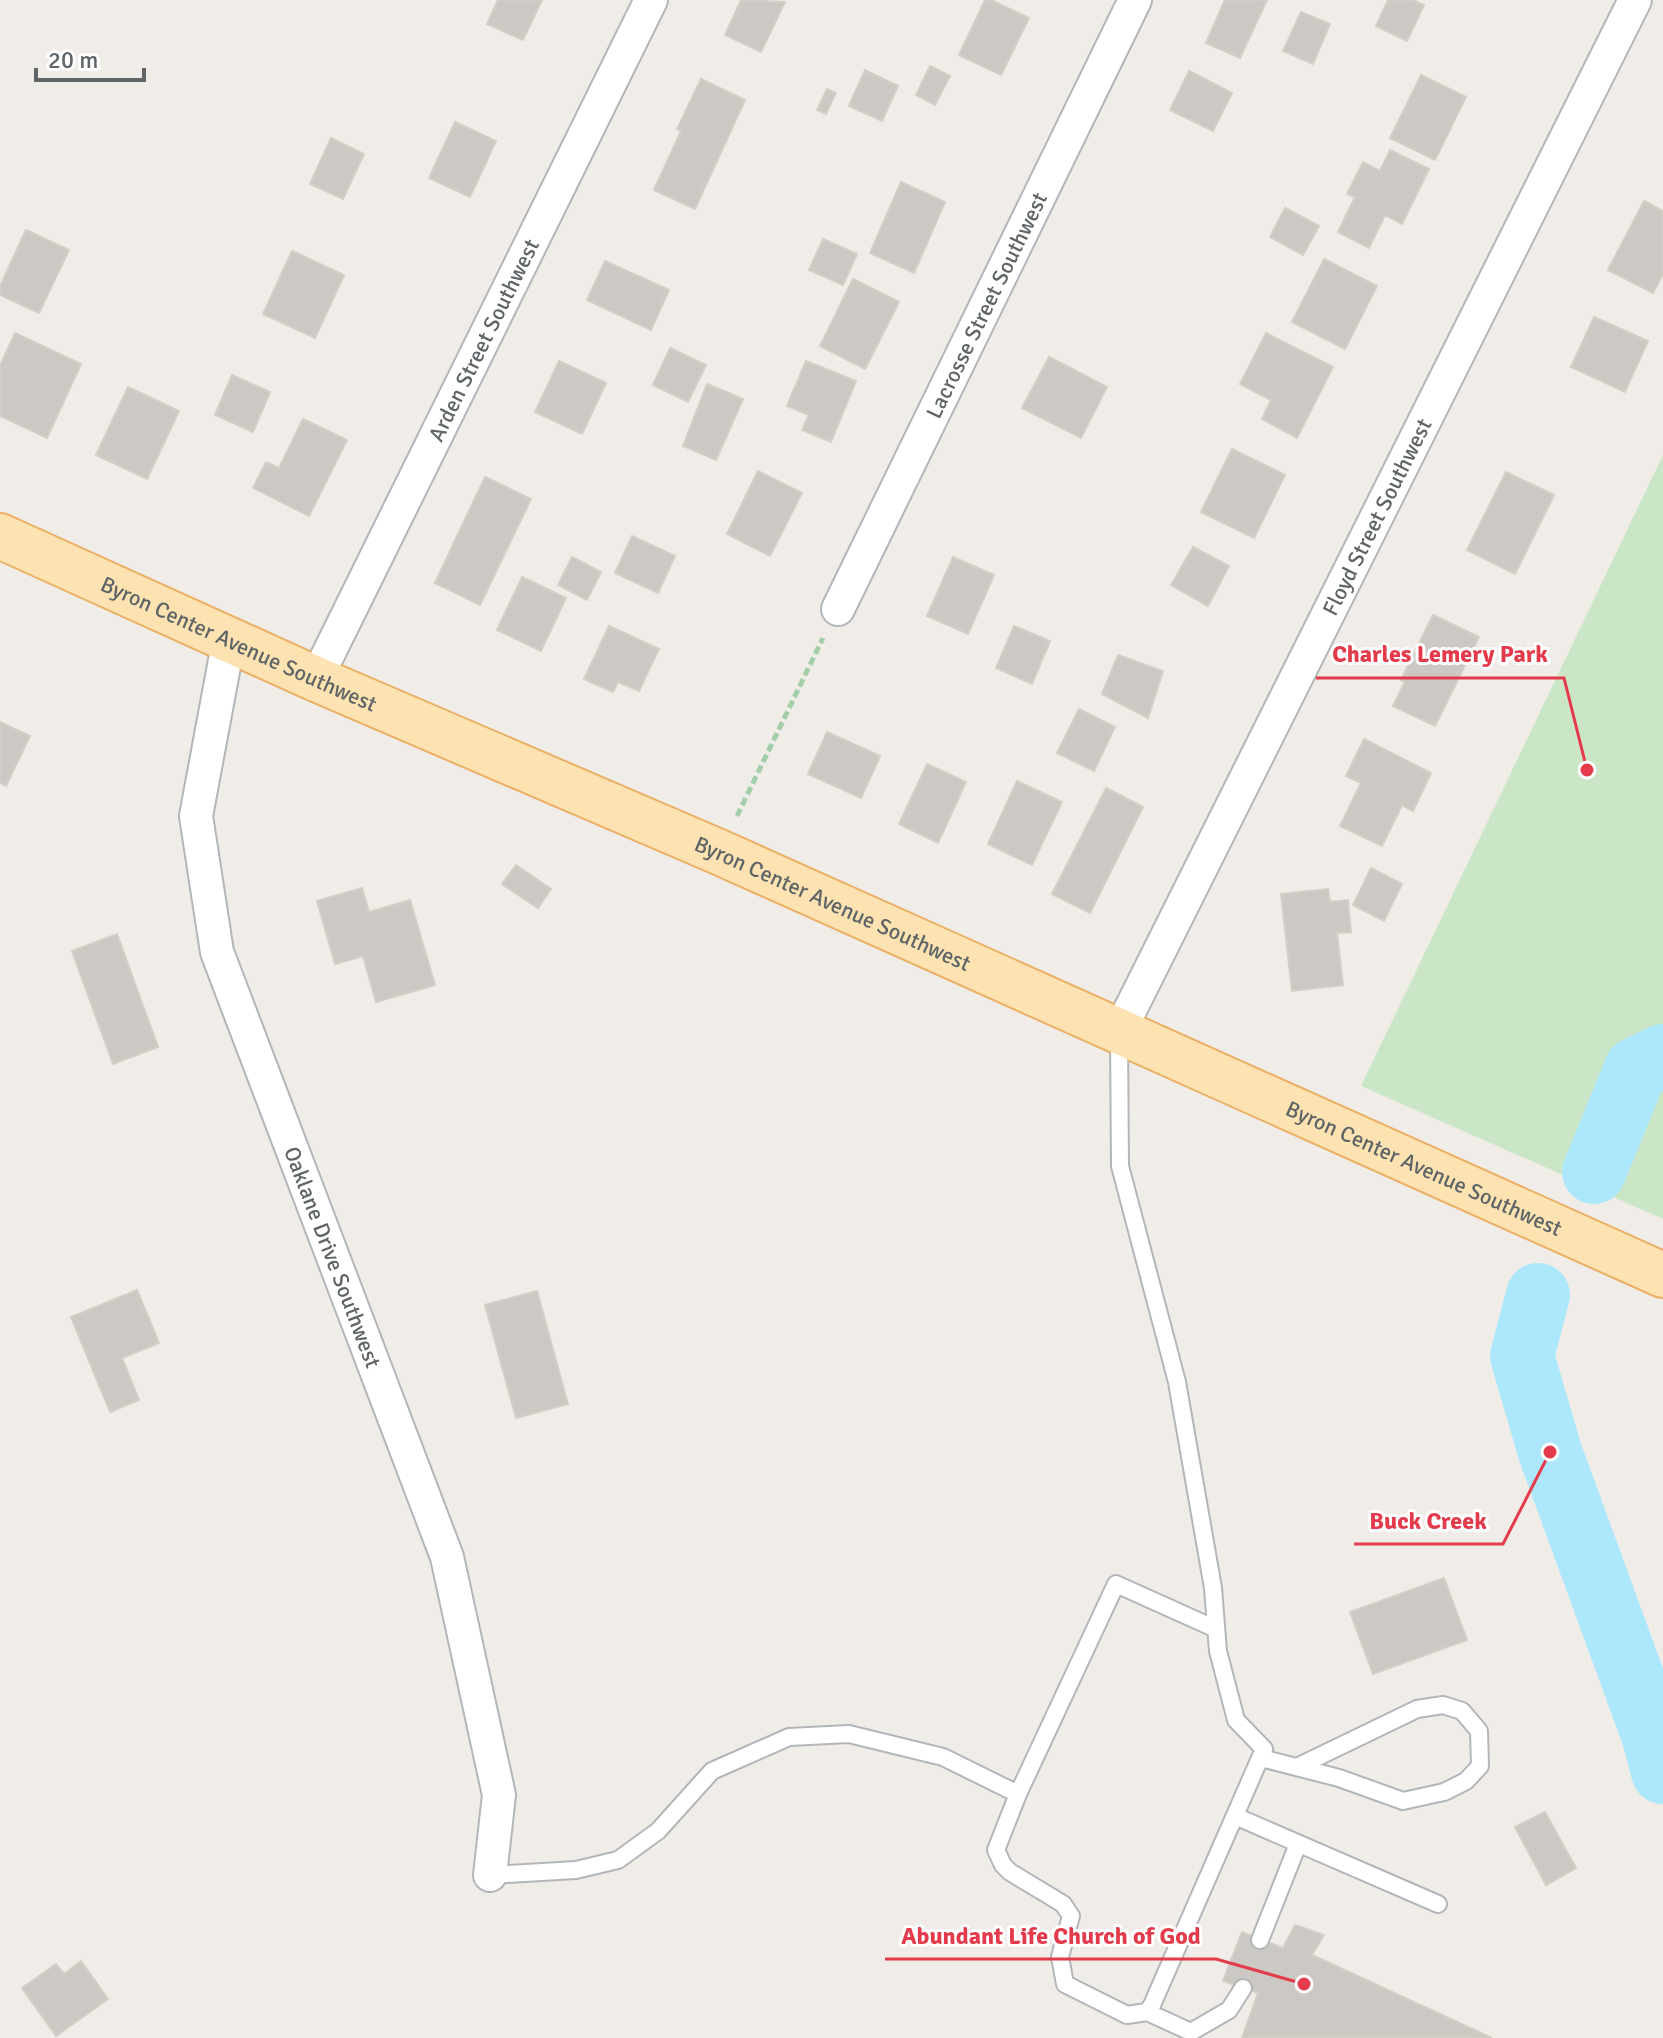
<svg xmlns="http://www.w3.org/2000/svg" width="1663" height="2038" viewBox="0 0 1663 2038" font-family="Signika,sans-serif">
<style>
.green{fill:#cbe6c6}
.lines{fill:none;stroke-linecap:round;stroke-linejoin:round}
.river{stroke:#ade7fc;stroke-width:64}
.building{fill:#ccc8c4;stroke:#d5cec6;stroke-width:2}
.service-casing{stroke:#b3b6b9;stroke-width:20}
.minor-casing{stroke:#b3b6b9;stroke-width:36}
.primary-casing{stroke:#ecaf65;stroke-width:48}
.path{stroke:#a3cfa8;stroke-width:5;stroke-dasharray:8 4;stroke-linecap:butt}
.service{stroke:#fff;stroke-width:16}
.minor{stroke:#fff;stroke-width:32}
.primary{stroke:#fce3b1;stroke-width:44}
.labels{text-anchor:middle;stroke-width:6;stroke-linejoin:round;paint-order:stroke}
.street-label{font-size:22px;fill:#5f6467;stroke:#fff}
.leader{fill:none;stroke:#e33b4b;stroke-width:3}
.callout-dot{fill:#e33b4b;stroke:#fff;stroke-width:3}
.callout-label{font-size:24px;text-anchor:middle;font-weight:bold;fill:#e33b4b;stroke:#fff;stroke-width:6;stroke-linejoin:round;paint-order:stroke}
</style>
<rect width="100%" height="100%" fill="#f0ede8"/>
<path class="green" d="M1663 455V1219L1361 1086Z"/>
<g class="lines">
<path class="river" d="M1594 1172 1636 1069 1663 1056
M1538 1295 1522 1356 1550 1452 1654 1737 1663 1772"/>
</g>
<path class="building" d="M498 0H542L523 40 487 24Z
M741 0 785 2 761 52 725 35Z
M985 0H991L1029 18 1001 75 959 55Z
M1225 0H1267L1240 58 1206 43Z
M1388 0H1413L1424 5 1407 41 1376 26Z
M1301 12 1330 24 1313 64 1283 51Z
M930 66 950 76 935 105 916 95Z
M865 70 898 86 882 121 849 106Z
M1189 71 1232 93 1213 131 1170 110Z
M1421 75 1466 97 1435 160 1390 138Z
M701 79 745 100 695 209 654 190 681 131 677 129Z
M827 89 836 93 826 114 817 110Z
M455 122 496 141 470 197 429 178Z
M331 138 364 154 343 199 310 184Z
M1390 150 1429 169 1402 224 1385 215 1369 248 1338 232 1355 197 1347 194 1363 162 1380 171Z
M901 182 945 202 914 273 870 253Z
M1644 201 1663 211V274L1653 293 1608 270Z
M1285 208 1319 226 1303 255 1270 237Z
M26 230 69 250 39 313 0 295V286Z
M823 239 857 254 843 285 809 270Z
M292 251 344 275 315 338 263 314Z
M1324 259 1377 286 1345 349 1292 322Z
M605 261 669 290 651 330 587 300Z
M853 279 899 302 865 369 820 346Z
M1594 317 1648 341 1625 392 1571 367Z
M15 333 81 364 47 438 0 416V366Z
M1266 333 1333 367 1297 438 1262 419 1271 400 1240 384Z
M670 348 706 365 688 402 653 385Z
M1049 357 1107 387 1081 438 1022 408Z
M559 361 606 383 582 434 535 412Z
M806 361 856 381 831 442 802 430 809 415 787 406Z
M232 375 270 392 253 432 215 415Z
M707 384 743 399 716 460 683 446Z
M128 387 179 411 147 479 96 455Z
M303 419 347 440 309 516 253 488 266 462 279 468Z
M1232 449 1285 475 1254 538 1201 512Z
M758 471 802 493 770 556 727 534Z
M1506 472 1554 495 1515 574 1467 550Z
M485 477 531 499 480 605 435 583Z
M632 536 675 556 658 593 615 573Z
M1193 547 1229 566 1208 606 1171 585Z
M572 557 601 572 587 600 558 585Z
M953 557 994 575 968 634 927 616Z
M522 577 566 598 541 651 497 630Z
M1433 615 1479 637 1435 726 1393 706 1405 682 1401 680Z
M609 626 659 649 639 691 618 682 613 692 584 679Z
M1014 626 1050 641 1032 684 996 668Z
M1118 655 1163 671 1148 718 1102 694Z
M1079 709 1115 727 1094 771 1057 753Z
M0 722 30 736 6 786 0 783Z
M827 732 880 756 861 798 808 774Z
M1364 739 1431 773 1413 811 1402 805 1382 846 1340 826 1361 783 1346 776Z
M927 764 966 782 938 843 899 824Z
M1017 781 1062 802 1032 865 988 844Z
M1106 788 1143 807 1090 913 1052 894Z
M516 865 551 889 538 908 502 884Z
M1371 868 1402 884 1384 921 1353 905Z
M362 888 369 912 410 900 435 985 376 1002 363 956 335 964 317 901Z
M1328 889 1330 902 1348 900 1351 932 1337 933 1343 985 1292 991 1281 894Z
M117 934 158 1047 113 1064 72 951Z
M137 1290 159 1343 122 1358 139 1400 110 1412 71 1317Z
M537 1291 568 1404 516 1418 485 1305Z
M1444 1578 1467 1640 1373 1674 1350 1612Z
M1545 1812 1576 1868 1546 1885 1515 1827Z
M1295 1925 1324 1935 1312 1955 1492 2038H1242L1258 1993 1223 1981 1242 1932 1283 1948Z
M81 1961 108 1999 56 2036 22 1988 56 1964 64 1974Z"/>
<g class="lines">
<g class="service-casing">
<path id="service" d="M1119 1035 1120 1166 1177 1382 1213 1588 1218 1651 1236 1720 1264 1749 1152 2005 1147 2012 1127 2015 1065 1984 1060 1957 1071 1916 1063 1904 1010 1872 1003 1865 996 1850 1018 1794 1116 1584 1216 1629
M1261 1758 1339 1778 1403 1801 1444 1792 1466 1781 1480 1766 1479 1731 1462 1711 1443 1705 1417 1709 1299 1766
M1235 1816 1438 1904
M490 1875 576 1870 618 1860 658 1831 712 1771 789 1737 849 1734 943 1757 1018 1794
M1260 1940 1298 1844
M1147 2012 1191 2032 1229 2010 1243 1988"/>
</g>
<g class="minor-casing">
<g id="minor">
<path id="s1" d="M838 609 1135 0"/>
<path id="s2" d="M229 639 196 816 217 952 447 1557 499 1795 490 1875"/>
<path id="s3" d="M316 679 651 0"/>
<path id="s4" d="M1119 1032 1635 0"/>
</g>
</g>
<g class="primary-casing">
<g id="primary">
<path id="s5" d="M0 536 316 679 719 852 1663 1275"/>
</g>
</g>
<path class="path" d="M737 816 823 638"/>
<use href="#service" class="service"/>
<use href="#minor" class="minor"/>
<use href="#primary" class="primary"/>
</g>
<g class="labels">
<g class="street-label">
<text dy="8" stroke="none"><textPath href="#s1" startOffset="338">Lacrosse Street Southwest</textPath></text>
<text dy="8" stroke="none"><textPath href="#s3" startOffset="378">Arden Street Southwest</textPath></text>
<text dy="8" stroke="none"><textPath href="#s4" startOffset="576">Floyd Street Southwest</textPath></text>
<text dy="8" stroke="none"><textPath href="#s5" startOffset="262">Byron Center Avenue Southwest</textPath></text>
<text dy="8" stroke="none"><textPath href="#s5" startOffset="910">Byron Center Avenue Southwest</textPath></text>
<text dy="8" stroke="none"><textPath href="#s5" startOffset="1558">Byron Center Avenue Southwest</textPath></text>
<text dy="8" stroke="none"><textPath href="#s2" startOffset="644">Oaklane Drive Southwest</textPath></text>
</g>
</g>
<path class="leader" d="M1587 770L1564 678H1316M1550 1452L1503 1544H1354M1304 1984L1216 1959H885"/>
<g class="callout-dot">
<circle cx="1587" cy="770" r="8"/>
<circle cx="1550" cy="1452" r="8"/>
<circle cx="1304" cy="1984" r="8"/>
</g>
<g class="callout-label">
<text x="1440" y="662">Charles Lemery Park</text>
<text x="1428" y="1529">Buck Creek</text>
<text x="1051" y="1944">Abundant Life Church of God</text>
</g>
<path d="M36 68v12h108v-12" fill="none" stroke="#5f6467" stroke-width="4"/>
<text x="48" y="68" font-size="24" fill="#5f6467" stroke="#ffffff" stroke-width="6" paint-order="stroke">20 m</text>
</svg>
